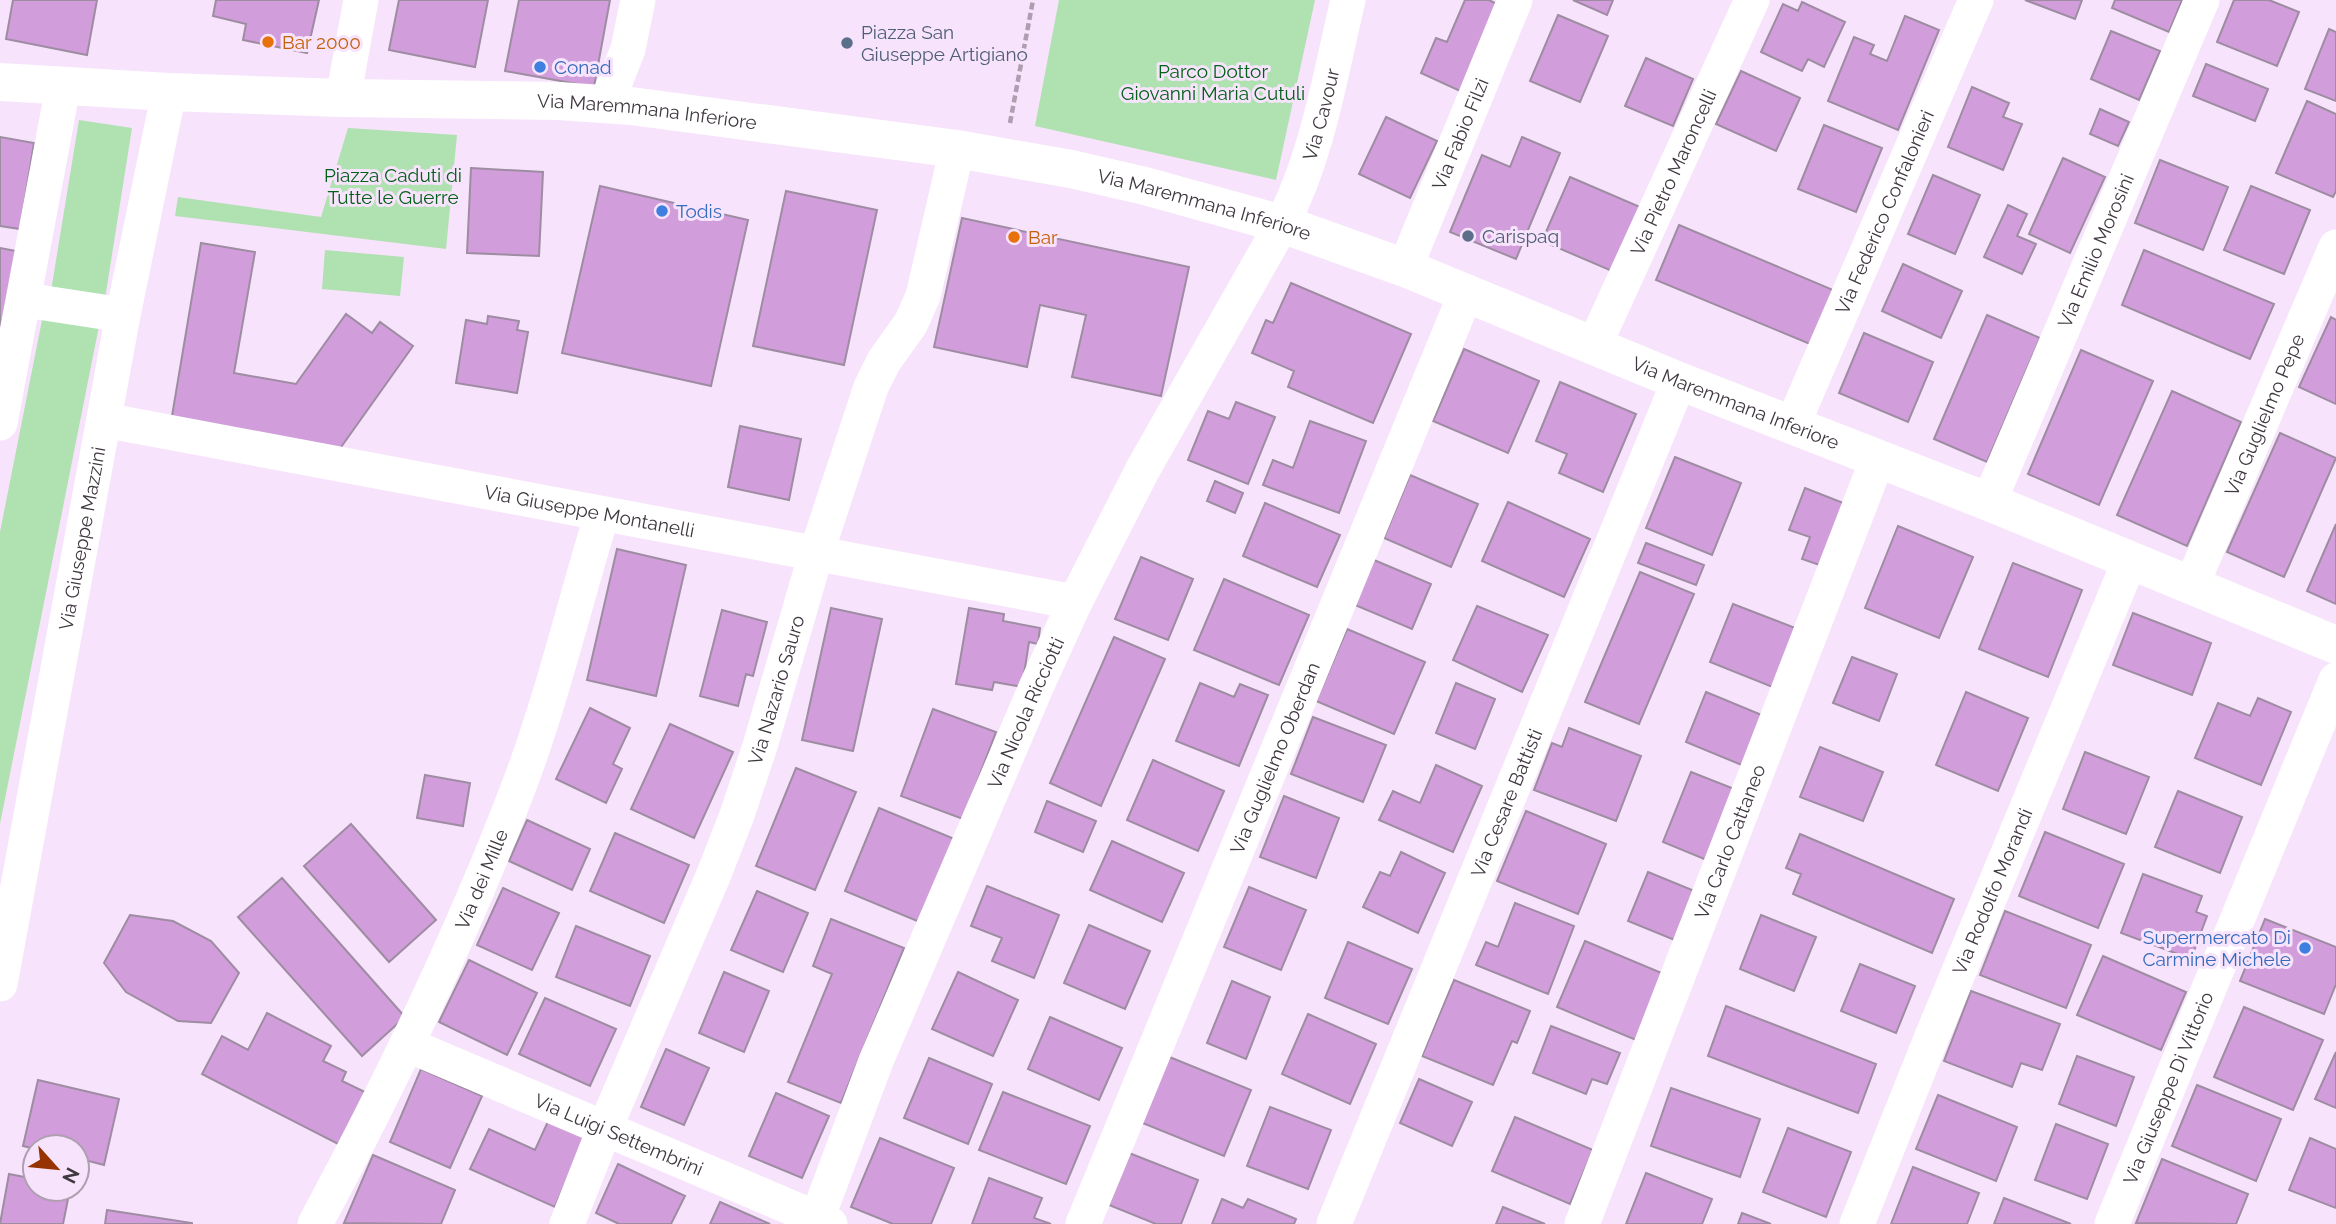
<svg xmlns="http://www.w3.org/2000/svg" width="2336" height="1224" viewBox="0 0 2336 1224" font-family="Raleway,sans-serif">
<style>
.green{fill:#b0e1b1}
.building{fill:#d19edb;stroke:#9e8ca2;stroke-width:2}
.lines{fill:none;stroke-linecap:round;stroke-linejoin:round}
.path{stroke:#ae9eb0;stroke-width:4.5;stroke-dasharray:7 3.5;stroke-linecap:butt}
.street{stroke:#fff;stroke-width:35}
.secondary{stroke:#fff;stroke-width:38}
.food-dot{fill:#e8710a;stroke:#f7e3fb;stroke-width:2.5}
.service-dot{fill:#5c6f8a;stroke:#f7e3fb;stroke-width:2.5}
.shop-dot{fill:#3f7fe0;stroke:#f7e3fb;stroke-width:2.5}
.labels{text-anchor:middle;stroke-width:6;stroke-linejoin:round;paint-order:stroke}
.service-label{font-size:19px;fill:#4e5e75;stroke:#f7e3fb;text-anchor:start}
.food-label{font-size:19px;fill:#c56008;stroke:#f7e3fb;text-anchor:start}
.shop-label{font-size:19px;fill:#366cbe;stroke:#f7e3fb;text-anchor:start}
.park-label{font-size:19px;fill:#036017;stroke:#f7e3fb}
.street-label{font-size:19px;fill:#403841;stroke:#f7e3fb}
</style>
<rect width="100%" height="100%" fill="#f7e3fb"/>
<path class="green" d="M1059 0H1315L1276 180 1035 126Z
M79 120 132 128 105 299 51 291Z
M348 128 457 135 446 249 175 216 178 197 321 217Z
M325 250 404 257 400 296 322 289Z
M43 315 99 326 0 824V532Z"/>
<path class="building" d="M13 0H97L87 55 6 39Z
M216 0H319L307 53 243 40 246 24 213 16Z
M399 0H488L475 67 389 50Z
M519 0H610L594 87 505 71Z
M1465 0H1489L1497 4 1460 91 1421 73 1436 38 1447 42Z
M1573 0H1613L1607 15Z
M2025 0H2082L2075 19Z
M2115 0H2182L2169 32 2112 8Z
M2234 0H2269L2299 12 2277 66 2217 42Z
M1802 2 1845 22 1824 67 1808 59 1802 71 1761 52 1783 4 1798 11Z
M1558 15 1608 36 1580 102 1530 81Z
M1905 16 1939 30 1898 130 1828 101 1854 37 1874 45 1870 54 1887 61Z
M2329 29 2336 32V101L2305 89Z
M2111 31 2160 51 2139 100 2091 79Z
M1646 58 1693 79 1673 126 1625 106Z
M2206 64 2268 89 2255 121 2193 96Z
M1741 71 1800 98 1776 151 1716 124Z
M1972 87 2009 103 2003 117 2022 124 2003 170 1948 147Z
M2307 101 2336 114V191L2333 197 2276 173Z
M2100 109 2129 122 2118 146 2090 134Z
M1386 117 1437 141 1410 198 1359 174Z
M1824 125 1882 148 1856 212 1798 189Z
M0 137 34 143 20 229 0 226Z
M1522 137 1560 153 1516 259 1450 232 1482 155 1510 167Z
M2063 158 2105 177 2070 253 2029 234Z
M2160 160 2228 187 2203 250 2135 223Z
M471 168 543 172 539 256 467 253Z
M1933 175 1980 195 1955 254 1908 234Z
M1570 177 1640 207 1612 271 1542 241Z
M600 186 748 220 711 386 562 353Z
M2251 186 2310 210 2284 274 2224 250Z
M786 191 877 210 844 365 753 346Z
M2008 205 2027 214 2017 236 2036 244 2022 274 1984 257Z
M962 218 1189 267 1161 396 1072 377 1086 315 1040 305 1027 367 934 347Z
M1679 225 1833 290 1810 344 1656 280Z
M201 243 255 252 234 373 296 384 346 314 372 333 380 322 413 346 339 450 171 422Z
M0 248 16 251 0 333Z
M2144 250 2274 304 2250 359 2122 305Z
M1903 264 1962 291 1941 338 1882 311Z
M1291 283 1411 334 1373 423 1288 387 1294 371 1252 353 1266 320 1273 323Z
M1987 315 2040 338 1987 462 1934 439Z
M488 316 519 321 517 330 528 332 517 393 456 383 466 320 487 324Z
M2331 317 2336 320V404L2299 387Z
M1864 333 1933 362 1908 422 1839 393Z
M1464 349 1539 381 1508 453 1433 421Z
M2081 350 2153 381 2099 505 2028 474Z
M1560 382 1636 414 1603 492 1559 473 1567 454 1536 441Z
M2172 391 2241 422 2187 546 2117 515Z
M1236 402 1275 417 1248 484 1188 460 1208 411 1229 419Z
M1310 421 1366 441 1339 513 1263 485 1273 460 1293 468Z
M740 426 801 439 789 500 728 487Z
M2280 433 2336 458 2284 577 2227 552Z
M1675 457 1741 483 1712 555 1646 528Z
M1410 475 1478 504 1451 567 1384 538Z
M1215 481 1243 493 1235 513 1207 501Z
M1805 488 1851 506 1828 568 1802 559 1810 537 1789 530Z
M1508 502 1590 539 1564 597 1482 561Z
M1265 503 1340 535 1317 587 1243 556Z
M2336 524V604L2307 591Z
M1898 526 1973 557 1939 638 1865 608Z
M1646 543 1704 565 1696 585 1638 563Z
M617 549 686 565 656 696 587 680Z
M1141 557 1193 579 1168 640 1115 619Z
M1374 560 1431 584 1412 629 1355 605Z
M2013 563 2082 590 2048 677 1979 649Z
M1640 572 1694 594 1639 724 1585 702Z
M1224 579 1309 615 1279 685 1194 650Z
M1733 604 1798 629 1775 688 1710 662Z
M1477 606 1548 635 1522 692 1453 660Z
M831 608 882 619 853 751 802 740Z
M969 608 1004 614 1003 621 1040 628 1038 644 1029 642 1022 687 994 682 992 690 956 684Z
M722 610 767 622 753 676 746 674 738 706 700 696Z
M2133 613 2211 643 2192 695 2113 665Z
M1347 629 1425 662 1394 734 1316 701Z
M1114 637 1165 659 1101 806 1050 783Z
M1852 657 1897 674 1879 721 1833 703Z
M1200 683 1234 697 1240 684 1268 695 1239 766 1176 741Z
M1456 683 1495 699 1475 749 1436 733Z
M1706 692 1769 718 1749 768 1686 742Z
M1966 692 2028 718 1998 791 1936 765Z
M2258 698 2291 712 2261 785 2195 758 2218 703 2250 716Z
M590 708 630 728 613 764 622 769 606 803 556 779Z
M933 709 996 732 963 819 901 796Z
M1313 717 1386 745 1363 802 1291 774Z
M670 724 733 752 694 838 631 809Z
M1569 728 1641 756 1616 821 1534 790 1552 743 1562 747Z
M1820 747 1883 772 1863 821 1800 797Z
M2085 752 2149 777 2126 834 2063 809Z
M1153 760 1224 791 1198 851 1127 820Z
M1436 765 1482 786 1453 852 1379 820 1393 791 1420 803Z
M796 768 856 792 815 890 756 866Z
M1691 772 1737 790 1709 861 1663 842Z
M425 775 470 783 463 826 417 818Z
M2178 791 2242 817 2220 873 2155 847Z
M1284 796 1339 818 1316 878 1260 857Z
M1047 801 1096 821 1083 852 1035 832Z
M879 808 957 840 922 923 845 891Z
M1526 811 1606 844 1578 914 1497 881Z
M527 820 590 849 572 890 509 861Z
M351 824 436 920 389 962 304 866Z
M2045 832 2124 864 2098 928 2019 896Z
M615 833 689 865 664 923 590 891Z
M1800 834 1954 899 1932 953 1793 894 1801 874 1786 868Z
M1112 841 1184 873 1162 922 1090 890Z
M1401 852 1445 873 1418 933 1363 907 1380 872 1390 876Z
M1648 872 1697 892 1677 941 1628 921Z
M2143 874 2202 896 2196 912 2207 916 2191 959 2121 933Z
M282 878 405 1017 362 1056 238 917Z
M987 886 1059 915 1034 978 992 961 1002 938 971 926Z
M1249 887 1306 910 1281 970 1224 947Z
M503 888 559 913 532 970 477 945Z
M757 891 808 913 783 972 731 950Z
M1515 903 1574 926 1548 994 1476 965 1486 942 1498 947Z
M2005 911 2091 945 2066 1008 1980 975Z
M130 915 173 921 211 941 239 973 211 1023 178 1021 126 992 104 963Z
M1761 915 1816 937 1794 991 1740 969Z
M831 919 904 948 841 1103 788 1082 832 974 813 966Z
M2265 919 2336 947V984L2324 1014 2240 981Z
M1089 925 1150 951 1125 1009 1064 983Z
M576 926 650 956 630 1006 556 977Z
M1585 941 1664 974 1636 1040 1557 1007Z
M1348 942 1412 969 1388 1024 1325 998Z
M2103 956 2186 992 2161 1050 2077 1015Z
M469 960 537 993 507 1055 439 1022Z
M1860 964 1915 986 1896 1033 1841 1011Z
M724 972 769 991 744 1052 699 1033Z
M958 972 1018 1000 993 1056 932 1029Z
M1454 980 1530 1011 1517 1043 1512 1041 1493 1085 1422 1056Z
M1232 981 1270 997 1246 1059 1207 1043Z
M1971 991 2060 1024 2042 1070 2021 1063 2012 1087 1944 1061Z
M545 998 616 1029 590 1086 519 1054Z
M1726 1006 1876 1064 1858 1113 1708 1056Z
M2244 1007 2323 1040 2293 1110 2214 1077Z
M267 1013 331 1046 323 1061 346 1072 342 1081 367 1093 340 1145 202 1074 222 1036 248 1050Z
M1308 1014 1376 1044 1350 1104 1282 1074Z
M1050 1017 1122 1048 1099 1100 1028 1069Z
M1551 1026 1620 1053 1607 1084 1592 1079 1586 1094 1533 1073Z
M666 1049 709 1068 684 1125 641 1107Z
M2336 1052V1108L2315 1099Z
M1167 1056 1251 1090 1224 1156 1140 1122Z
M2077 1056 2134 1077 2116 1126 2059 1104Z
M929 1058 992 1084 968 1144 904 1118Z
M421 1069 482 1096 450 1168 390 1142Z
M1419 1079 1472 1102 1452 1146 1400 1123Z
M38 1080 119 1099 104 1165 77 1158V1147H35V1149L23 1146Z
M2197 1085 2281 1119 2256 1181 2172 1146Z
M1671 1088 1760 1119 1740 1177 1651 1146Z
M1003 1092 1090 1126 1066 1184 979 1150Z
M776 1093 829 1116 802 1178 749 1156Z
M1938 1095 2017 1127 1996 1181 1916 1149Z
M1270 1107 1331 1130 1308 1189 1247 1166Z
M550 1117 587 1134 555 1207 470 1169 489 1129 535 1150Z
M1515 1117 1593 1150 1570 1204 1492 1171Z
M2056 1124 2108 1144 2087 1199 2035 1180Z
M1788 1128 1851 1152 1826 1217 1763 1192Z
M880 1138 954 1168 931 1224H893L851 1207Z
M2310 1138 2336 1149V1208L2289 1190Z
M1129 1153 1198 1180 1181 1224H1156L1109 1205Z
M373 1155 455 1190 441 1224 344 1223Z
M2162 1159 2248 1194 2236 1224 2136 1223Z
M618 1164 685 1196 671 1224H619L596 1213Z
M1913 1167 1979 1193 1967 1224H1891Z
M1646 1173 1712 1199 1702 1224H1626Z
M9 1174 35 1179V1189H70L63 1224H0Z
M989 1178 1042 1198 1034 1218 1051 1224H972Z
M2004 1198 2071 1224H1994Z
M1222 1199 1243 1208 1248 1199 1296 1219 1294 1224H1212Z
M720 1202 770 1224H710Z
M1503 1207 1545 1224H1496Z
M107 1210 192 1223V1224H105Z
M1742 1213 1771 1224H1738Z"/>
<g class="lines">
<path class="path" d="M1010 123 1033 0"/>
<g class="street">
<path d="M343 98 361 0"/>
<path d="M606 105 628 49 638 0"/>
<path id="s1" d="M1405 268 1515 0"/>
<path d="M25 300 123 315"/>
<path id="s2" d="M1594 346 1752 0"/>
<path id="s3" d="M104 420 1075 602"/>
<path d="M0 423 63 87"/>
<path id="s4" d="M1792 426 1976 0"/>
<path id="s5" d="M1989 502 2202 0"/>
<path id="s6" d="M2192 584 2336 247"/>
<path id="s7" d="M0 984 123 315 169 92"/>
<path id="s8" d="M408 1045 830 1224"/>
<path id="s9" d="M315 1224C393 1079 464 932 522 778 554 691 575 602 602 514"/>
<path id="s10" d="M567 1224 604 1130 714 874 737 815 760 746 816 554 871 387 884 361 911 323 923 296 957 149"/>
<path id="s11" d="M815 1224 876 1061 1037 685 1075 602 1143 469 1282 224C1318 154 1330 76 1348 0"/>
<path id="s12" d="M1083 1224 1466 293"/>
<path id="s13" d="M1334 1224 1679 381"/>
<path id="s14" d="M1582 1224 1878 458"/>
<path id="s15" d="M1857 1224 1933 1034 2130 560"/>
<path id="s16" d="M2112 1224 2336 680"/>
</g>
<path class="secondary" id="s17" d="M0 82 169 92 343 98 559 101 631 106 957 149 1071 169 1145 186 1282 224 1405 268 1679 381 1989 502 2336 645"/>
</g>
<g class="food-dot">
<circle cx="268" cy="42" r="7"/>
<circle cx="1014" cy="237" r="7"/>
</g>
<g class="service-dot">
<circle cx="847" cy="43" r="7"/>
<circle cx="1468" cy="236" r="7"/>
</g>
<g class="shop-dot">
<circle cx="540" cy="67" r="7"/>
<circle cx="662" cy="211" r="7"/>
<circle cx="2305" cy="948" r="7"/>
</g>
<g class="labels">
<g class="service-label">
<text x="861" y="39">Piazza San<tspan x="861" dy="22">Giuseppe Artigiano</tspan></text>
<text x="1482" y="243">Carispaq</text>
</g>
<g class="food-label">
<text x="282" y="49">Bar 2000</text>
<text x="1028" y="244">Bar</text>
</g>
<g class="shop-label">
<text x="554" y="74">Conad</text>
<text x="676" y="218">Todis</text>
<text x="2291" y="944" text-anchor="end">Supermercato Di<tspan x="2291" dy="22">Carmine Michele</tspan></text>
</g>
<g class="park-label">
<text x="1213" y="78">Parco Dottor<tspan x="1213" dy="22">Giovanni Maria Cutuli</tspan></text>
<text x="393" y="182">Piazza Caduti di<tspan x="393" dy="22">Tutte le Guerre</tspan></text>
</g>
<g class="street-label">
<text dy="7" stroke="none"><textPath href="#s17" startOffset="648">Via Maremmana Inferiore</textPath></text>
<text dy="7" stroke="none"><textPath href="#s11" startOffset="1222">Via Cavour</textPath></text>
<text dy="7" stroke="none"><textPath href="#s1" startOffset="145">Via Fabio Filzi</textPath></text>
<text dy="7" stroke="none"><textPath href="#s2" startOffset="191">Via Pietro Maroncelli</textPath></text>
<text dy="7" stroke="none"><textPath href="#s17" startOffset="1214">Via Maremmana Inferiore</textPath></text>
<text dy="7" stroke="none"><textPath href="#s4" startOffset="233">Via Federico Confalonieri</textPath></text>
<text dy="7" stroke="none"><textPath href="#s5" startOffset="273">Via Emilio Morosini</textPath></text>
<text dy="7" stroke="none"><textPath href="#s17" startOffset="1782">Via Maremmana Inferiore</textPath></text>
<text dy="7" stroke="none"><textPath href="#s6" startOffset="184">Via Guglielmo Pepe</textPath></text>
<text dy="7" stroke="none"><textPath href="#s3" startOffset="494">Via Giuseppe Montanelli</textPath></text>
<text dy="7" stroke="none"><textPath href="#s7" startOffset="453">Via Giuseppe Mazzini</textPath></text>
<text dy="7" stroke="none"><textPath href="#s10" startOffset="574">Via Nazario Sauro</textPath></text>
<text dy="7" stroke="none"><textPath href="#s11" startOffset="553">Via Nicola Ricciotti</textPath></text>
<text dy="7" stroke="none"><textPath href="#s12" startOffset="504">Via Guglielmo Oberdan</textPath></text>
<text dy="7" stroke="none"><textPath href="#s13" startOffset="455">Via Cesare Battisti</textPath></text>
<text dy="7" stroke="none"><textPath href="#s14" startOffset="410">Via Carlo Cattaneo</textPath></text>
<text dy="7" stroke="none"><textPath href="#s9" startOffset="383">Via dei Mille</textPath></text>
<text dy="7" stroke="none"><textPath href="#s15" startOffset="359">Via Rodolfo Morandi</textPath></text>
<text dy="7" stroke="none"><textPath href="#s16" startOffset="147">Via Giuseppe Di Vittorio</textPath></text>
<text dy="7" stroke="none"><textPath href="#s8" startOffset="229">Via Luigi Settembrini</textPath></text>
</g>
</g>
<g transform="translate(56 1168) rotate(117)"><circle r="33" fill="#f7e3fb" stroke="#ae9fb1" stroke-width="2"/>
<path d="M0-5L12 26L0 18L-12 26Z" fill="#973201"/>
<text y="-10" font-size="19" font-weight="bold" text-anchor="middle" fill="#403841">N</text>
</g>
</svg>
